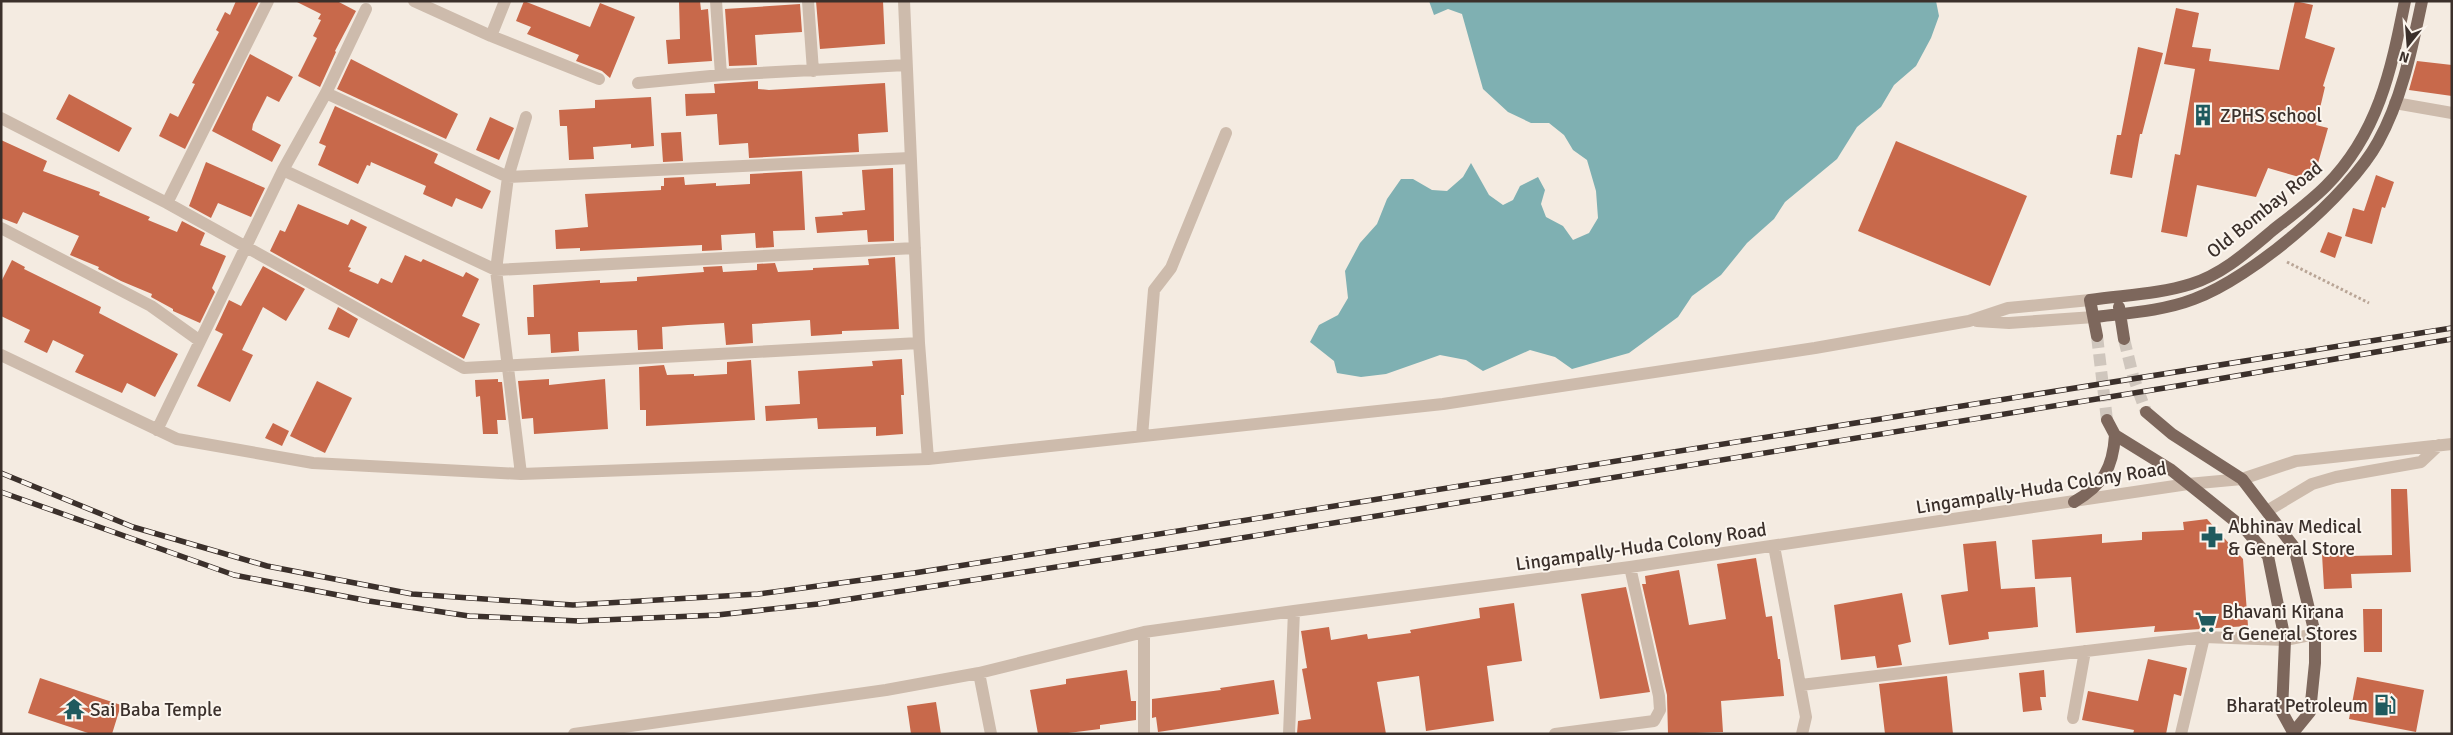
<svg xmlns="http://www.w3.org/2000/svg" width="2453" height="735" viewBox="0 0 2453 735" font-family="Signika,sans-serif">
<style>
.water{fill:#7fb0b2}
.building{fill:#c8694b}
.lines{fill:none;stroke-linecap:round;stroke-linejoin:round}
.major-tunnel{stroke:#cfc6bd;stroke-width:12;stroke-dasharray:12 6;stroke-linecap:butt}
.path{stroke:#b9a596;stroke-width:3;stroke-dasharray:2.5 2.5;stroke-linecap:butt}
.minor{stroke:#cdbbac;stroke-width:12}
.major{stroke:#7d675c;stroke-width:12}
.rail-casing{stroke:#3b302b;stroke-width:5.5}
.rail{stroke:#fbf5ee;stroke-width:4;stroke-dasharray:11;stroke-linecap:butt}
.labels{text-anchor:middle;stroke-width:4;stroke-linejoin:round;paint-order:stroke}
.poi-label{font-size:19px;fill:#3b302b;stroke:#fbf5ee;text-anchor:start}
.street-label{font-size:19px;fill:#3b302b;stroke:#fbf5ee}
</style>
<rect width="100%" height="100%" fill="#f4ebe1"/>
<path class="water" d="M1429 1H1936L1939 16 1931 38 1916 66 1894 85 1881 107 1857 127 1837 159 1785 202 1774 219 1747 243 1721 275 1692 296 1678 317 1629 353 1572 369 1555 357 1530 350 1483 371 1466 360 1440 355 1386 374 1361 377 1337 373 1334 361 1310 342 1319 325 1338 315 1348 298 1345 271 1360 243 1377 224 1387 199 1401 179H1413L1432 190 1447 191 1463 177 1471 163 1489 195 1503 205 1513 200 1520 186 1538 177 1545 190 1541 204 1546 217 1563 226 1573 240 1589 233 1598 218 1596 191 1587 160 1573 150 1564 135 1549 123H1531L1508 112 1483 89 1462 14 1448 9 1434 15Z"/>
<path class="building" d="M236 1H259L185 149 159 136 170 113 178 117 195 84 192 83 219 32 216 30 225 12 230 15Z
M295 1H337L356 11 335 51 336 52 320 87 298 76 317 38 313 36 321 20 318 19 321 14Z
M524 1 590 27 600 3 635 17 610 78 602 71 576 61 579 55 527 34 531 27 516 21Z
M679 1H700L701 10 708 9 712 61 668 64 666 40 680 39Z
M816 1H883L885 44 820 49Z
M2295 1 2313 5 2305 38 2335 48 2323 86 2325 87 2316 125 2328 128 2313 181 2268 168 2256 197 2197 185 2187 237 2161 232 2175 154 2180 155 2195 69 2164 64 2176 8 2199 13 2192 47 2211 49 2209 61 2279 70Z
M800 4 802 32 755 35 757 65 729 66 725 9Z
M2138 47 2163 53 2142 134H2140L2132 178 2110 174 2117 135H2121Z
M250 54 293 77 279 102 267 96 253 124 252 130 281 145 272 162 212 131Z
M351 59 458 114 446 139 337 89Z
M2417 61 2452 65V96L2409 90Z
M758 81V89L769 90 885 83 888 132 858 134 859 152 749 158 748 143 719 145 717 114 686 116 685 94 715 93 714 84Z
M69 94 132 128 119 152 56 119Z
M651 97 654 146 631 148V144L593 147 594 159 569 160 567 126H560L559 110 595 108V100Z
M335 106 438 154 434 163 491 191 482 209 456 198 452 207 423 194 426 186 371 162 370 166 367 165 358 184 318 165 326 146 319 143Z
M490 117 514 128 499 160 476 150Z
M681 132 683 161 663 162 661 133Z
M1 140 47 161 43 171 100 192 99 195 150 217 148 220 177 232 182 221 205 233 200 245 226 256 212 288 215 292 200 323 173 311V309L151 297 152 294 121 281 98 269 99 267 70 255 79 236 23 212 17 224 1 218Z
M1896 141 2027 196 1990 286 1858 231Z
M206 162 265 188 251 217 218 203 211 218 189 206Z
M893 168 894 241 868 242 867 230 817 233 815 217 843 215 842 212 865 210 862 170Z
M802 171 805 230 773 231 774 247 756 248 755 233 721 235 722 250 702 251V245L580 251V248L556 249 555 230 588 227 585 194 661 190V186H664V178L684 177 685 185 716 183V186L750 184V174Z
M2376 175 2394 182 2385 208 2382 207 2372 244 2345 236 2353 208 2364 211Z
M298 204 348 225 351 219 367 227 348 267 351 268 349 271 378 284 381 278 392 283 405 255 421 262 423 259 463 277 466 272 479 279 462 316 480 324 464 359 270 251 280 230 285 232Z
M2328 232 2342 237 2335 258 2320 252Z
M895 257 899 329 842 331V334L811 336 810 320 752 324 753 343 726 345 724 323 688 325 662 327 663 349 638 350 637 330 578 332 579 351 551 353 550 334 528 335 527 317H534L533 285 600 280V283L637 281V277L704 272 703 267 722 266 723 272 757 270V264L775 263 778 272 813 270V268L869 265 868 259Z
M12 260 25 267 24 269 101 307 99 313 178 354 155 397 127 383 122 393 75 372 84 355 53 340 47 353 24 342 30 330 1 316V282Z
M263 266 305 289 286 321 263 307 242 350 253 355 230 402 197 386 223 334 215 330 229 300 241 306Z
M338 307 358 319 349 338 328 329Z
M902 359 904 395H901L903 434 876 436V427L818 429 817 418 766 421 765 406 800 404 798 371 873 366 872 361Z
M751 360 755 420 646 426V410H640L639 367 664 365 667 375 694 374V376L727 374V362Z
M498 379V382H502L506 420H497L498 434H483L480 396 476 397 475 380Z
M549 379V385L605 379 608 429 534 434 533 418 522 419 518 381Z
M317 381 352 398 325 453 290 436Z
M273 423 289 431 282 446 265 438Z
M2391 489H2407L2411 572 2351 574 2352 588 2324 589 2322 554 2350 552V556L2392 555Z
M2207 519 2243 559 2248 626 2154 632 2155 626 2076 633 2071 577 2035 579 2032 540 2102 534V543L2142 540V532L2184 530 2183 522Z
M1996 541 2001 589 2035 587 2038 627 1988 632 1989 639 1949 645 1941 595 1968 591 1963 544Z
M1756 558 1766 617 1772 616 1778 659H1780L1784 696 1721 701 1723 732 1668 734 1667 695 1642 584H1646L1645 576 1679 570 1689 625 1726 619 1717 564Z
M1626 587 1650 692 1600 699 1581 594Z
M1902 593 1911 642 1898 645 1902 665 1877 668 1875 656 1841 660 1834 605Z
M1514 603 1522 661 1487 666 1494 721 1426 731 1419 676 1377 682 1386 734H1297L1298 721 1311 719 1302 669 1307 668 1301 631 1329 627 1331 640 1367 634 1368 639 1411 633 1410 630 1480 618 1479 608Z
M2363 609H2382V652H2364Z
M2148 659 2187 668 2181 696 2174 694 2166 734H2133L2134 730 2082 720 2088 691 2138 701Z
M1127 670 1131 701H1136V720L1100 725V729L1060 734H1038L1030 690 1066 684V679Z
M2044 670 2046 697H2040L2042 710 2023 712 2019 673Z
M1947 676 1953 734H1885L1879 684Z
M2357 677 2424 690 2416 732 2349 719Z
M40 678 121 705 112 734H91L28 713Z
M1274 680 1279 714 1158 732 1156 717 1152 718V699L1221 690 1220 688Z
M936 702 941 734H911L907 706Z"/>
<g class="lines">
<path class="major-tunnel" d="M2097 336 2107 420
M2124 339 2133 376 2146 412"/>
<path class="path" d="M2287 262 2369 303"/>
<path class="minor" d="M414 1 491 36 599 79
M716 1 721 75
M808 1 813 71
M904 1 919 343 928 459
M491 36 505 1
M638 83 721 75 906 65
M326 93 508 177 910 158
M2395 103 2452 113
M1 118 167 203 464 368 919 343
M283 170 496 270 915 248
M167 203 268 1
M1 228 151 306 200 341
M1977 321 2009 323 2094 317
M1 355 177 439 313 463 521 474 928 459 1443 404 1815 348 1969 321 2008 308 2090 300
M157 430 283 170 326 93 366 9
M1142 436 1154 290 1171 268 1226 133
M521 474 496 270 508 177 526 117
M2267 511 2312 484 2336 477 2421 462 2439 445
M1774 546 1806 717 1802 734
M979 673 991 734
M1801 685 2204 637 2285 640 2315 634
M2073 718 2085 651
M574 734 886 690 979 673 1144 632
M1144 734V632L1294 611 1630 567 2188 484 2242 479 2296 461 2452 444
M1289 734 1294 611
M1555 734 1654 721 1660 710 1659 696 1630 567
M2181 734 2204 637"/>
<path class="major" d="M2119 307 2124 339
M2094 317C2127 313 2163 311 2194 299 2252 278 2349 195 2378 142 2402 99 2412 48 2422 1
M2097 336 2090 300C2124 295 2159 294 2191 284 2223 274 2248 251 2273 230 2291 216 2310 202 2326 186 2378 134 2391 71 2405 1
M2146 412 2172 434 2242 479 2294 547 2315 634V663L2310 712 2292 734
M2107 420 2115 435 2170 469 2246 530 2268 556 2285 640 2282 712 2293 732
M2074 502C2103 485 2113 468 2115 435"/>
<g class="rail-casing">
<path id="rail" d="M1 473 133 527 267 566 412 594 573 605 758 594 914 573 2452 328
M1 492 234 575 369 601 469 616 579 621 717 615 818 604 1198 545 2183 385 2452 339"/>
</g>
<use href="#rail" class="rail"/>
</g>
<defs>
<g id="building-bare" transform="scale(1.725)"><path d="M-4-6H4V6H1V3H-1V6H-4ZM-2.5-4.3h1.7v1.8h-1.7ZM.8-4.3h1.7v1.8H.8ZM-2.5-1h1.7V.8h-1.7ZM.8-1h1.7V.8H.8Z" fill="#1f5a5e" stroke="#fbf5ee" stroke-width="2.5" paint-order="stroke"/></g>
<g id="pharmacy-bare" transform="scale(1.725)"><path d="M-2-6h4v4h4v4h-4v4h-4v-4h-4v-4h4Z" fill="#1f5a5e" stroke="#fbf5ee" stroke-width="2.5" paint-order="stroke"/></g>
<g id="supermarket-bare" transform="scale(1.725)"><path d="M-6-5.5h2.5l.6 2H6L4.5 2H-2.5L-4.4-4H-6ZM-1.5 3.2a1.3 1.3 0 1 0 .1 0ZM3 3.2a1.3 1.3 0 1 0 .1 0Z" fill="#1f5a5e" stroke="#fbf5ee" stroke-width="2.5" paint-order="stroke"/></g>
<g id="fuel-bare" transform="scale(1.725)"><path d="M-5.5-6h7V0h2V4h1.3V-2.5L3-4.5l.8-.8L6-3V5H2.5V1h-1V6h-7ZM-4.2-4.7v3.2H.2V-4.7Z" fill="#1f5a5e" stroke="#fbf5ee" stroke-width="2.5" paint-order="stroke"/></g>
<g id="temple-bare" transform="scale(1.725)"><path d="M0-6L5-2H3V0L6.5 2.5H4V6H1.5V3h-3V6H-4V2.5H-6.5L-3 0V-2H-5Z" fill="#1f5a5e" stroke="#fbf5ee" stroke-width="2.5" paint-order="stroke"/></g>
</defs>
<g fill-rule="evenodd">
<use href="#building-bare" x="2203" y="115"/>
<use href="#pharmacy-bare" x="2212" y="537"/>
<use href="#supermarket-bare" x="2206" y="622"/>
<use href="#fuel-bare" x="2385" y="705"/>
<use href="#temple-bare" x="74" y="709"/>
</g>
<g class="labels">
<g class="poi-label">
<text x="2220" y="122">ZPHS school</text>
<text x="2228" y="533">Abhinav Medical<tspan x="2228" dy="22">&amp; General Store</tspan></text>
<text x="2222" y="618">Bhavani Kirana<tspan x="2222" dy="22">&amp; General Stores</tspan></text>
<text x="2368" y="712" text-anchor="end">Bharat Petroleum</text>
<text x="90" y="716">Sai Baba Temple</text>
</g>
<g class="street-label">
<text transform="translate(2264 209) rotate(-39)" y="7">Old Bombay Road</text>
<text transform="translate(2041 487) rotate(-9)" y="7">Lingampally-Huda Colony Road</text>
<text transform="translate(1641 546) rotate(-8)" y="7">Lingampally-Huda Colony Road</text>
</g>
</g>
<rect width="2453" height="735" fill="none" stroke="#3b302b" stroke-width="5"/>
<g transform="translate(2408 45) rotate(197)" stroke="#fbf5ee" stroke-width="4" paint-order="stroke">
<path d="M0-4L9 19L0 12L-9 19Z" fill="#3b302b"/>
<text y="-8" font-size="14" font-weight="bold" text-anchor="middle" fill="#3b302b">N</text>
</g>
</svg>
